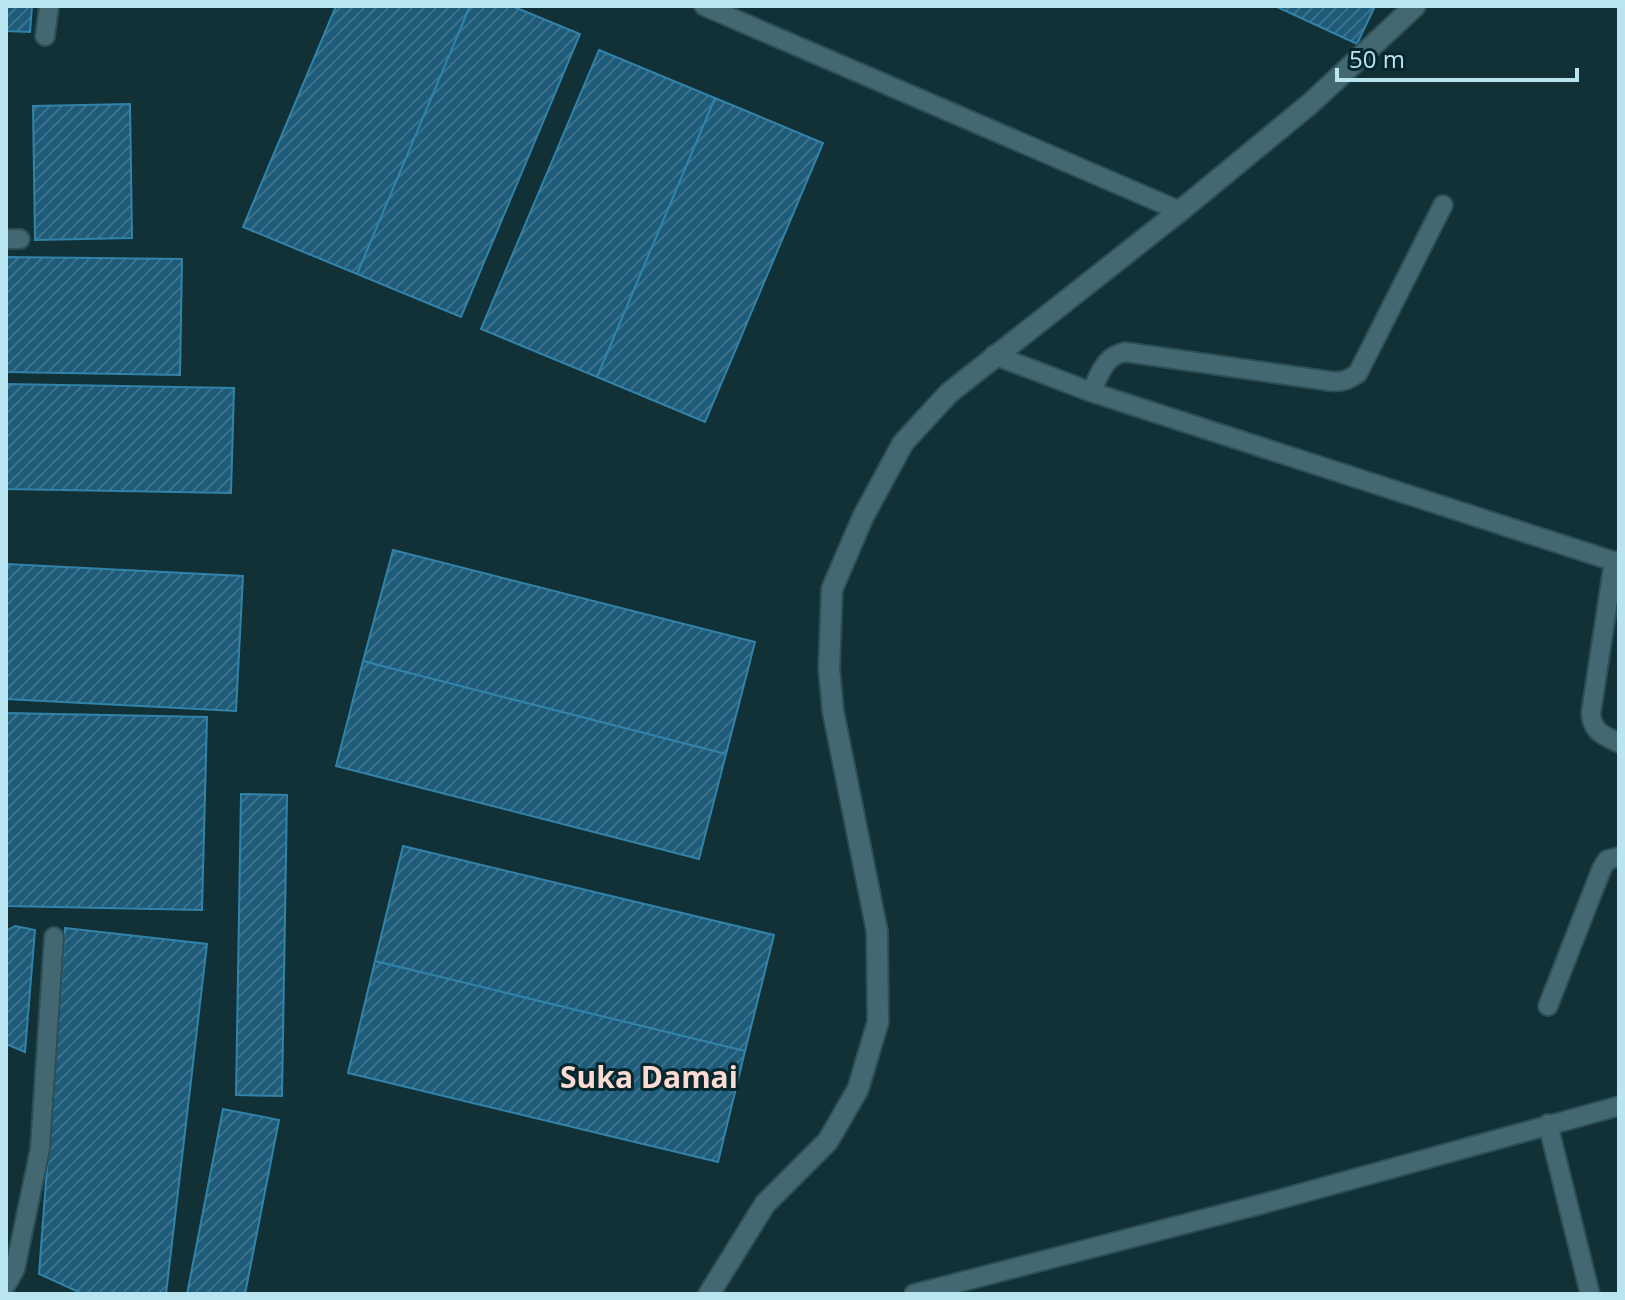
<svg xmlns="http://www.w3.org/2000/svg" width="1625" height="1300" viewBox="0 0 1625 1300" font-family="'Open Sans',sans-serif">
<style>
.building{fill:url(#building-hatch);stroke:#3283aa;stroke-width:2}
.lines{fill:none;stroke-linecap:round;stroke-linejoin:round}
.lane-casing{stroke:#2c4e55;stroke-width:22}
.street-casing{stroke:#2c4e55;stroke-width:24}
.lane{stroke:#436871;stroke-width:18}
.street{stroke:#436871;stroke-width:20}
.labels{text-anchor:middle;stroke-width:6;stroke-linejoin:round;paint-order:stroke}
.quarter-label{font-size:30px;font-weight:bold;fill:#fddad2;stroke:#05272d}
</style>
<defs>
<pattern id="building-hatch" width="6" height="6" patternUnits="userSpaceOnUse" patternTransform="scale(2)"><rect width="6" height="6" fill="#1e5b79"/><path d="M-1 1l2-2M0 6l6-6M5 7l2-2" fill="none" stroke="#3d728c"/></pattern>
</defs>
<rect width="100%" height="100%" fill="#113137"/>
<path class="building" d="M6 6H32L30 32 6 31Z
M336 6H470L357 274 243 227Z
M470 6H512L580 34 461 317 357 274Z
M1275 6H1375L1357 44Z
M599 50 715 98 597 377 481 329Z
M715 98 823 143 705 422 597 377Z
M130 104 132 238 35 240 33 106Z
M6 257 182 259 180 375 6 372Z
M6 384 234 388 231 493 6 489Z
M393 550 755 642 726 754 363 661Z
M6 564 243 576 236 711 6 699Z
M363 661 726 754 699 859 336 766Z
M6 713 207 717 202 910 6 906Z
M241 794 287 795 282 1096 236 1095Z
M403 846 774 935 745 1051 375 961Z
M15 926 35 930 25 1052 6 1044V931Z
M65 928 207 944 166 1294H83L39 1274Z
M375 961 745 1051 718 1162 348 1073Z
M223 1109 279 1120 245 1294H187Z"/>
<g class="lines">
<g class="lane-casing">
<path id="lane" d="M704 6 1180 211
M45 36 49 6
M6 239H20
M994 355 1091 392 1619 563
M1091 392C1100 374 1104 356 1125 352L1329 381C1341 383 1349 380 1358 373L1443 205
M1614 561 1591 713C1592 732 1603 735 1619 743
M1548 1006 1602 868 1607 860 1619 857
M1548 1124 1590 1294
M6 1285 15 1269 40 1149 54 937
M914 1294 1262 1204 1619 1106"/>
</g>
<g class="street-casing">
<path id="street" d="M709 1294 765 1204 828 1141 858 1089 878 1022 877 931 833 711 829 668 832 589 863 517 903 443 949 393 1180 211 1311 103 1415 6"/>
</g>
<use href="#lane" class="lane"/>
<use href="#street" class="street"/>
</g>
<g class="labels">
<g class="quarter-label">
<text x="649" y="1088">Suka Damai</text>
</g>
</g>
<rect width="1625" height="1300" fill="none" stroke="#b8e5f0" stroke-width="16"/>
<path d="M1337 68v12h240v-12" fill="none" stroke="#b8e5f0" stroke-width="4"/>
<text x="1349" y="68" font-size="24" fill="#b8e5f0" stroke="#05272d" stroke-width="6" paint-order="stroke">50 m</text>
</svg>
